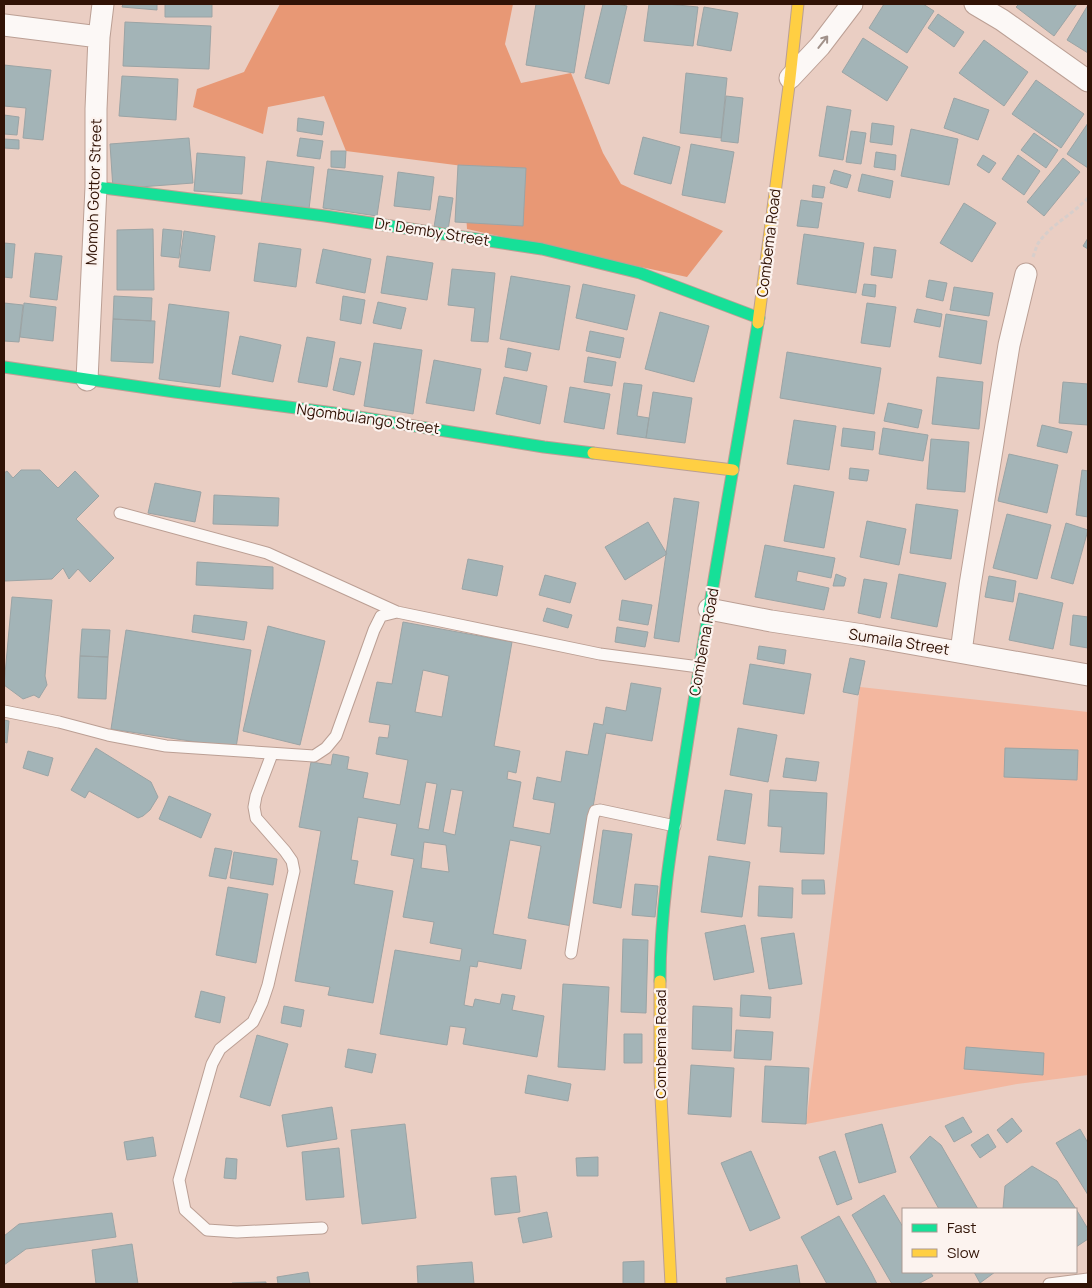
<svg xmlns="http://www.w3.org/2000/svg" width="1092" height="1288" viewBox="0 0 1092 1288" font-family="Manrope,sans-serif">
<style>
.green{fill:#f3b79f}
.forest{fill:#e89875}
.building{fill:#a3b4b7;stroke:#9ba4a5;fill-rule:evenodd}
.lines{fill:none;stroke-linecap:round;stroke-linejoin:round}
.lane-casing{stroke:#bb9f94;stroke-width:13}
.street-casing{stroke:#bb9f94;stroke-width:23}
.fast-casing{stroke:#bb9f94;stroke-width:13}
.slow-casing{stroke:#bb9f94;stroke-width:13}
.path{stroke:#d7cecb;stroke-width:3;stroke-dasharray:4 2.5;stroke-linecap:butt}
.lane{stroke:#fcf8f6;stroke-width:11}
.street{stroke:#fcf8f6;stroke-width:21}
.fast{stroke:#16e098;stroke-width:11}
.slow{stroke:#ffcf43;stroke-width:11}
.oneway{stroke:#a1918a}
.labels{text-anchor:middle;stroke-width:4.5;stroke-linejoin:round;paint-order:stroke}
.street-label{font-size:15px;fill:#311306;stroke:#fcf3ef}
</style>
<rect width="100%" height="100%" fill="#eacec3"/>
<path class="green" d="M860 687 1088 712V1075L1017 1084 806 1124Z"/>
<path class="forest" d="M280 4H513L505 44 521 83 571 73 603 153 621 184 723 231 687 277 467 229 463 166 346 151 324 96 268 107 263 134 193 107 197 89 244 72Z"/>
<path class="building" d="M123 4H157V10L122 7Z
M165 4H212V17H165Z
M536 4H585L574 73 526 65Z
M603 4H617L627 6 609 84 585 78Z
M649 4H667L698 7 693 46 644 41Z
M884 4H923L934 11 907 53 869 28Z
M1019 4H1077L1054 36 1016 7Z
M1088 5V53L1067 40Z
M704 7 738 13 731 51 697 45Z
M938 14 964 32 954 47 928 28Z
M125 22 211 26 209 69 123 66Z
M863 38 908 67 887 101 842 72Z
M984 40 1028 72 1004 106 959 73Z
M4 65 51 70 43 140 23 138 26 108 4 106Z
M686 73 727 78 721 138 680 133Z
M122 76 178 79 176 120 119 116Z
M1036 80 1084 114 1061 148 1012 114Z
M726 96 743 98 738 143 721 141Z
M954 98 989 110 978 140 944 128Z
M827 106 851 110 843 160 819 156Z
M4 115 19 117 17 135 4 134Z
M298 118 324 122 322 135 297 131Z
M872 123 894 126 892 145 870 142Z
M1088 123V168L1067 154Z
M911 129 958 139 949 185 901 176Z
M851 131 866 133 861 164 846 162Z
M1034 133 1058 150 1046 168 1021 150Z
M643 137 680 147 671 184 634 174Z
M189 138 193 183 113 189 110 144Z
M300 138 323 141 320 159 297 156Z
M4 139 19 140V149L4 148Z
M691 144 734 152 725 203 682 195Z
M331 151H346L345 168 331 167Z
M876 152 896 155 895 170 874 167Z
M197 153 245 157 242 194 194 191Z
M983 155 996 163 989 173 977 165Z
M1018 155 1040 171 1024 195 1002 179Z
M1063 158 1080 172 1044 216 1027 202Z
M267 161 314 167 309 209 261 202Z
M458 165 526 168 523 226 455 222Z
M328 169 383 176 377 216 323 208Z
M834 170 851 175 847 188 830 183Z
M398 172 434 177 430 210 394 206Z
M862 174 893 181 890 198 858 191Z
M813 185 825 187 823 198 812 197Z
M439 196 453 198 448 230 434 227Z
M801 200 822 203 818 228 797 226Z
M964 203 996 223 972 262 940 243Z
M153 229 154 290H117V230Z
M163 229 182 231 179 258 161 256Z
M184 231 215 236 210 271 179 267Z
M804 234 864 243 856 293 797 284Z
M1088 238V249L1083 246Z
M4 243 15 244 12 278 4 277Z
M259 243 301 249 296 287 254 281Z
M874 247 896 250 892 278 871 275Z
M323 249 371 259 365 293 316 283Z
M35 253 62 256 57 300 30 297Z
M387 256 433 263 427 300 381 293Z
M452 269 495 273 488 342 471 341 475 308 448 305Z
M511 276 570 286 559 350 500 339Z
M929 280 947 283 943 301 926 297Z
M583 284 635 295 627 330 576 318Z
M864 284 876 285 875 297 862 295Z
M954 287 993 293 989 316 950 310Z
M114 296 152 298 151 321 113 319Z
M343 296 365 300 361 324 340 320Z
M378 302 406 308 401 329 373 323Z
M4 303 23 305 19 342 4 341Z
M24 303 56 307 53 341 20 337Z
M867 303 896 307 890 347 861 343Z
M169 304 229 312 220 387 159 379Z
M917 309 942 314 940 327 914 322Z
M660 312 709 326 694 382 645 369Z
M946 314 987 321 981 364 939 357Z
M113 319 155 321 153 363 111 361Z
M590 331 624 338 620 358 586 351Z
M240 336 281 345 273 382 232 374Z
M307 337 335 342 327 387 298 382Z
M374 343 422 350 413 414 364 406Z
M508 348 531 353 527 371 505 367Z
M787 352 881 368 874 414 780 398Z
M588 357 616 362 612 386 584 382Z
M340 358 361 362 354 395 333 390Z
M434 360 481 369 474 411 426 403Z
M504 377 547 386 540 424 496 414Z
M937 377 983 382 979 429 932 424Z
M1063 382 1088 384V425L1059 423Z
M624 383 642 385 637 416 649 418 646 438 617 434Z
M570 387 610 394 604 429 564 422Z
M653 392 692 398 685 443 646 438Z
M888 403 922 410 918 428 884 421Z
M794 420 836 426 829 470 787 464Z
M1042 425 1072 432 1067 453 1037 446Z
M843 428 875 432 873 450 841 446Z
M883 428 928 435 923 461 879 454Z
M931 439 969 442 965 492 927 489Z
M1009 454 1058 465 1047 513 998 501Z
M850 468 869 470 867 481 849 479Z
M21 470H40L58 488 75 471 99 496 76 519 114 558 90 582 78 569 69 579 63 568 52 579 5 581 4 579V473L7 471 13 478Z
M1082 470 1088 471V517L1076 515Z
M155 483 201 492 195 522 148 513Z
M794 485 834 492 824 548 784 541Z
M214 495 279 498 278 526 213 524Z
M674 498 699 502 679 642 654 638Z
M916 504 958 510 951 559 910 553Z
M1007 514 1051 525 1037 579 993 568Z
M867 521 906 529 899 565 860 557Z
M648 522 667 554 625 580 605 547Z
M1066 523 1088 530 1073 584 1051 578Z
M765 545 835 558 831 578 798 571 796 581 829 588 824 610 755 597Z
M468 559 503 566 497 596 462 589Z
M197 562 273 567V589L196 585Z
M836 574 846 578 844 586H833Z
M899 574 946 583 937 627 891 618Z
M545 575 576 583 570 603 539 595Z
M989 576 1016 581 1013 602 985 597Z
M864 579 887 583 880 618 858 613Z
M1019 593 1063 603 1053 649 1009 640Z
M12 597 52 600 45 676 47 685 39 698 34 695 23 699 4 685Z
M622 600 652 605 648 625 619 620Z
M547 608 572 615 568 628 543 621Z
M194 615 247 622 244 640 192 632Z
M1073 615 1088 617V648L1070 645Z
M403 622 512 642 494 746 520 751 516 773 508 771 507 779 521 782 513 827 550 834 555 803 533 799 537 777 561 782 566 751 588 755 594 723 603 725 606 707 626 711 631 683 661 688 652 741 606 733 572 926 528 918 541 846 510 840 493 934 526 940 521 969 478 961 477 967 470 966 464 1005 473 1007 475 999 500 1004 502 994 515 996 512 1010 544 1016 537 1057 463 1044 466 1028 450 1026 447 1045 380 1034 395 950 460 961 462 949 430 943 434 922 403 917 414 859 391 855 397 824 358 817 351 860 358 861 354 884 393 891 373 1003 328 995 330 987 295 981 321 831 299 827 311 762 331 765 333 754 349 757 347 769 368 773 363 798 400 805 408 760 376 754 379 737 388 738 390 725 369 722 377 682 392 684ZM423 670 449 676 442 717 415 712ZM426 782 437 784 429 830 418 828ZM451 789 463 791 455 835 443 832ZM424 842 446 845 449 872 421 868Z
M268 626 325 641 300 745 243 731Z
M617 627 648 632 645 647 615 642Z
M82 629 110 630 108 657 80 656Z
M126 630 251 650 236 748 111 729Z
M759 646 786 650 784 664 757 659Z
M80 656 108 657 106 699 78 698Z
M850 658 865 661 858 695 843 692Z
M750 664 811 674 804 714 743 704Z
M4 720 9 721 7 743 4 742Z
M738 728 777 735 768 782 730 775Z
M96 748 151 782 158 797 150 810 143 816 138 818 89 791 85 798 71 790Z
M1005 748 1078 750 1077 780 1004 777Z
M28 751 53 758 48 776 23 768Z
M786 758 819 762 816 781 783 777Z
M725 790 752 794 745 844 717 840Z
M770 790 827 793 824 854 780 852 782 827 768 826Z
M169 796 211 814 201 838 159 819Z
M603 830 632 834 621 908 593 903Z
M215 848 232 851 226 879 209 876Z
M234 852 277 859 273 885 230 878Z
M709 856 750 862 742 917 701 912Z
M802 880H824L825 894H802Z
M635 884 658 886 655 917 632 915Z
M759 886 793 888 792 918 758 916Z
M228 887 268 894 256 963 216 955Z
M745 925 754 972 714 980 705 933Z
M794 933 802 984 769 989 761 938Z
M623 939 648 940 646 1013 621 1012Z
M563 984 609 987 605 1070 558 1067Z
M201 991 225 997 220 1023 195 1017Z
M741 995 771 997 770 1018 740 1016Z
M284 1006 304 1010 301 1027 281 1023Z
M693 1006 732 1008 731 1051 692 1049Z
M736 1030 773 1032 771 1060 734 1058Z
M624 1034H642V1063H624Z
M257 1035 288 1044 270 1106 240 1097Z
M966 1047 1044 1053 1043 1075 964 1069Z
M348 1049 376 1054 372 1073 345 1067Z
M691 1065 734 1068 731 1117 688 1114Z
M765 1066 809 1068 806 1124 762 1122Z
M528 1075 571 1084 568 1101 525 1093Z
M332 1107 337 1139 287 1147 282 1115Z
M963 1117 972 1132 954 1142 945 1126Z
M1012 1118 1022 1131 1007 1143 997 1130Z
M405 1124 416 1218 362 1224 351 1130Z
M882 1124 896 1172 859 1183 845 1134Z
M1080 1129 1088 1143V1195L1056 1143Z
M988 1134 996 1147 980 1158 971 1145Z
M930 1136 941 1145 978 1209H939L910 1157Z
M153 1137 156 1156 127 1160 124 1142Z
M339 1148 344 1197 306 1200 302 1152Z
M751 1151 780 1218 750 1231 721 1163Z
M835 1151 852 1199 837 1205 819 1157Z
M598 1157V1176H577L576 1158Z
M226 1158 237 1159 236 1179 224 1178Z
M1032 1166 1057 1181 1076 1209H1003L1005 1186Z
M516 1176 520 1212 495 1215 491 1178Z
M884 1195 903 1227V1272H930L933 1276 918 1284H892L852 1215Z
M1076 1209 1088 1229V1239L1076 1247Z
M547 1212 552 1237 523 1243 518 1218Z
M112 1213 116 1237 26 1249 4 1265V1236L19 1224Z
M839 1216 871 1272 877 1284H827L801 1237Z
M132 1244 138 1284H96L92 1250Z
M644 1261V1284H623V1262Z
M472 1262 474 1284H418L417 1266Z
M797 1265 800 1284H727L726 1278Z
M308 1272 310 1284H278L277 1277Z
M974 1272H995L980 1283Z
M266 1282V1284H232V1283Z"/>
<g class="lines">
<g class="lane-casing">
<path id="lane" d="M120 513 267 553 397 612 600 654 699 667
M4 711 59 722 108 735 166 746 314 756 326 748 336 736 374 630 381 616 397 612
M272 754 256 796 254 807 256 818 285 851 292 861 294 871 268 985 262 1003 253 1022 220 1049 212 1064 179 1180 185 1210 207 1230 237 1232 322 1228
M571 953 593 817 595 811 600 810 675 826
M1049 1284 1088 1279"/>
</g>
<g class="street-casing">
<path id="street" d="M975 4 1002 20 1088 81
M4 25 99 37
M790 78 820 46 852 4
M87 380 96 187V109L99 37 103 4
M709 609 771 621 863 635 1088 675
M961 652 970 585 1009 345 1026 274"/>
</g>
<g class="fast-casing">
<path id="fast" d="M96 187 325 216 542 249 640 273 759 318
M4 367 175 392 334 413 544 447 593 453
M660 981C660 902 675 823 687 745 709 604 734 464 758 323"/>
</g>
<g class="slow-casing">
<path id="slow" d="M758 323 790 78 798 4
M593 453 733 470
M660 981V1078L671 1284"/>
</g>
<path class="path" d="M1033 257C1035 252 1036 246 1039 242 1052 224 1073 214 1088 198"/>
<use href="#lane" class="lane"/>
<use href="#street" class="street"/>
<use href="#fast" class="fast"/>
<use href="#slow" class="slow"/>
</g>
<defs><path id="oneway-shaft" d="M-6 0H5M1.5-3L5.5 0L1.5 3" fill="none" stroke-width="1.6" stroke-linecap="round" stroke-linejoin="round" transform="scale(1.25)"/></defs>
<use class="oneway" href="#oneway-shaft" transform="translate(823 42) rotate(-52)"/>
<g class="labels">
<g class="street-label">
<text transform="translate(94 192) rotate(-88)" y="5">Momoh Gottor Street</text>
<text transform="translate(432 232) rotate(9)" y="5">Dr. Demby Street</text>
<text transform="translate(769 243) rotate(-83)" y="5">Combema Road</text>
<text transform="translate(368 419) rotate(8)" y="5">Ngombulango Street</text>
<text transform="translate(704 642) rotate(-80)" y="5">Combema Road</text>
<text transform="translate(899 642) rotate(9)" y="5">Sumaila Street</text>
<text transform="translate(661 1044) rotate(-90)" y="5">Combema Road</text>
</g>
</g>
<rect width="1092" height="1288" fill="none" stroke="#311306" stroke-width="10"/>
<rect x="902" y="1208" width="175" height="65" fill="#fcf3ef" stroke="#ab9992"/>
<rect x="912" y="1224" width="25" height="8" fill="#16e098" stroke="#ab9992"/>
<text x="947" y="1233" font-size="15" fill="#311306">Fast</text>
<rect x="912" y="1249" width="25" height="8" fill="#ffcf43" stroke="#ab9992"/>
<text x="947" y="1258" font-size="15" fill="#311306">Slow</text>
</svg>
